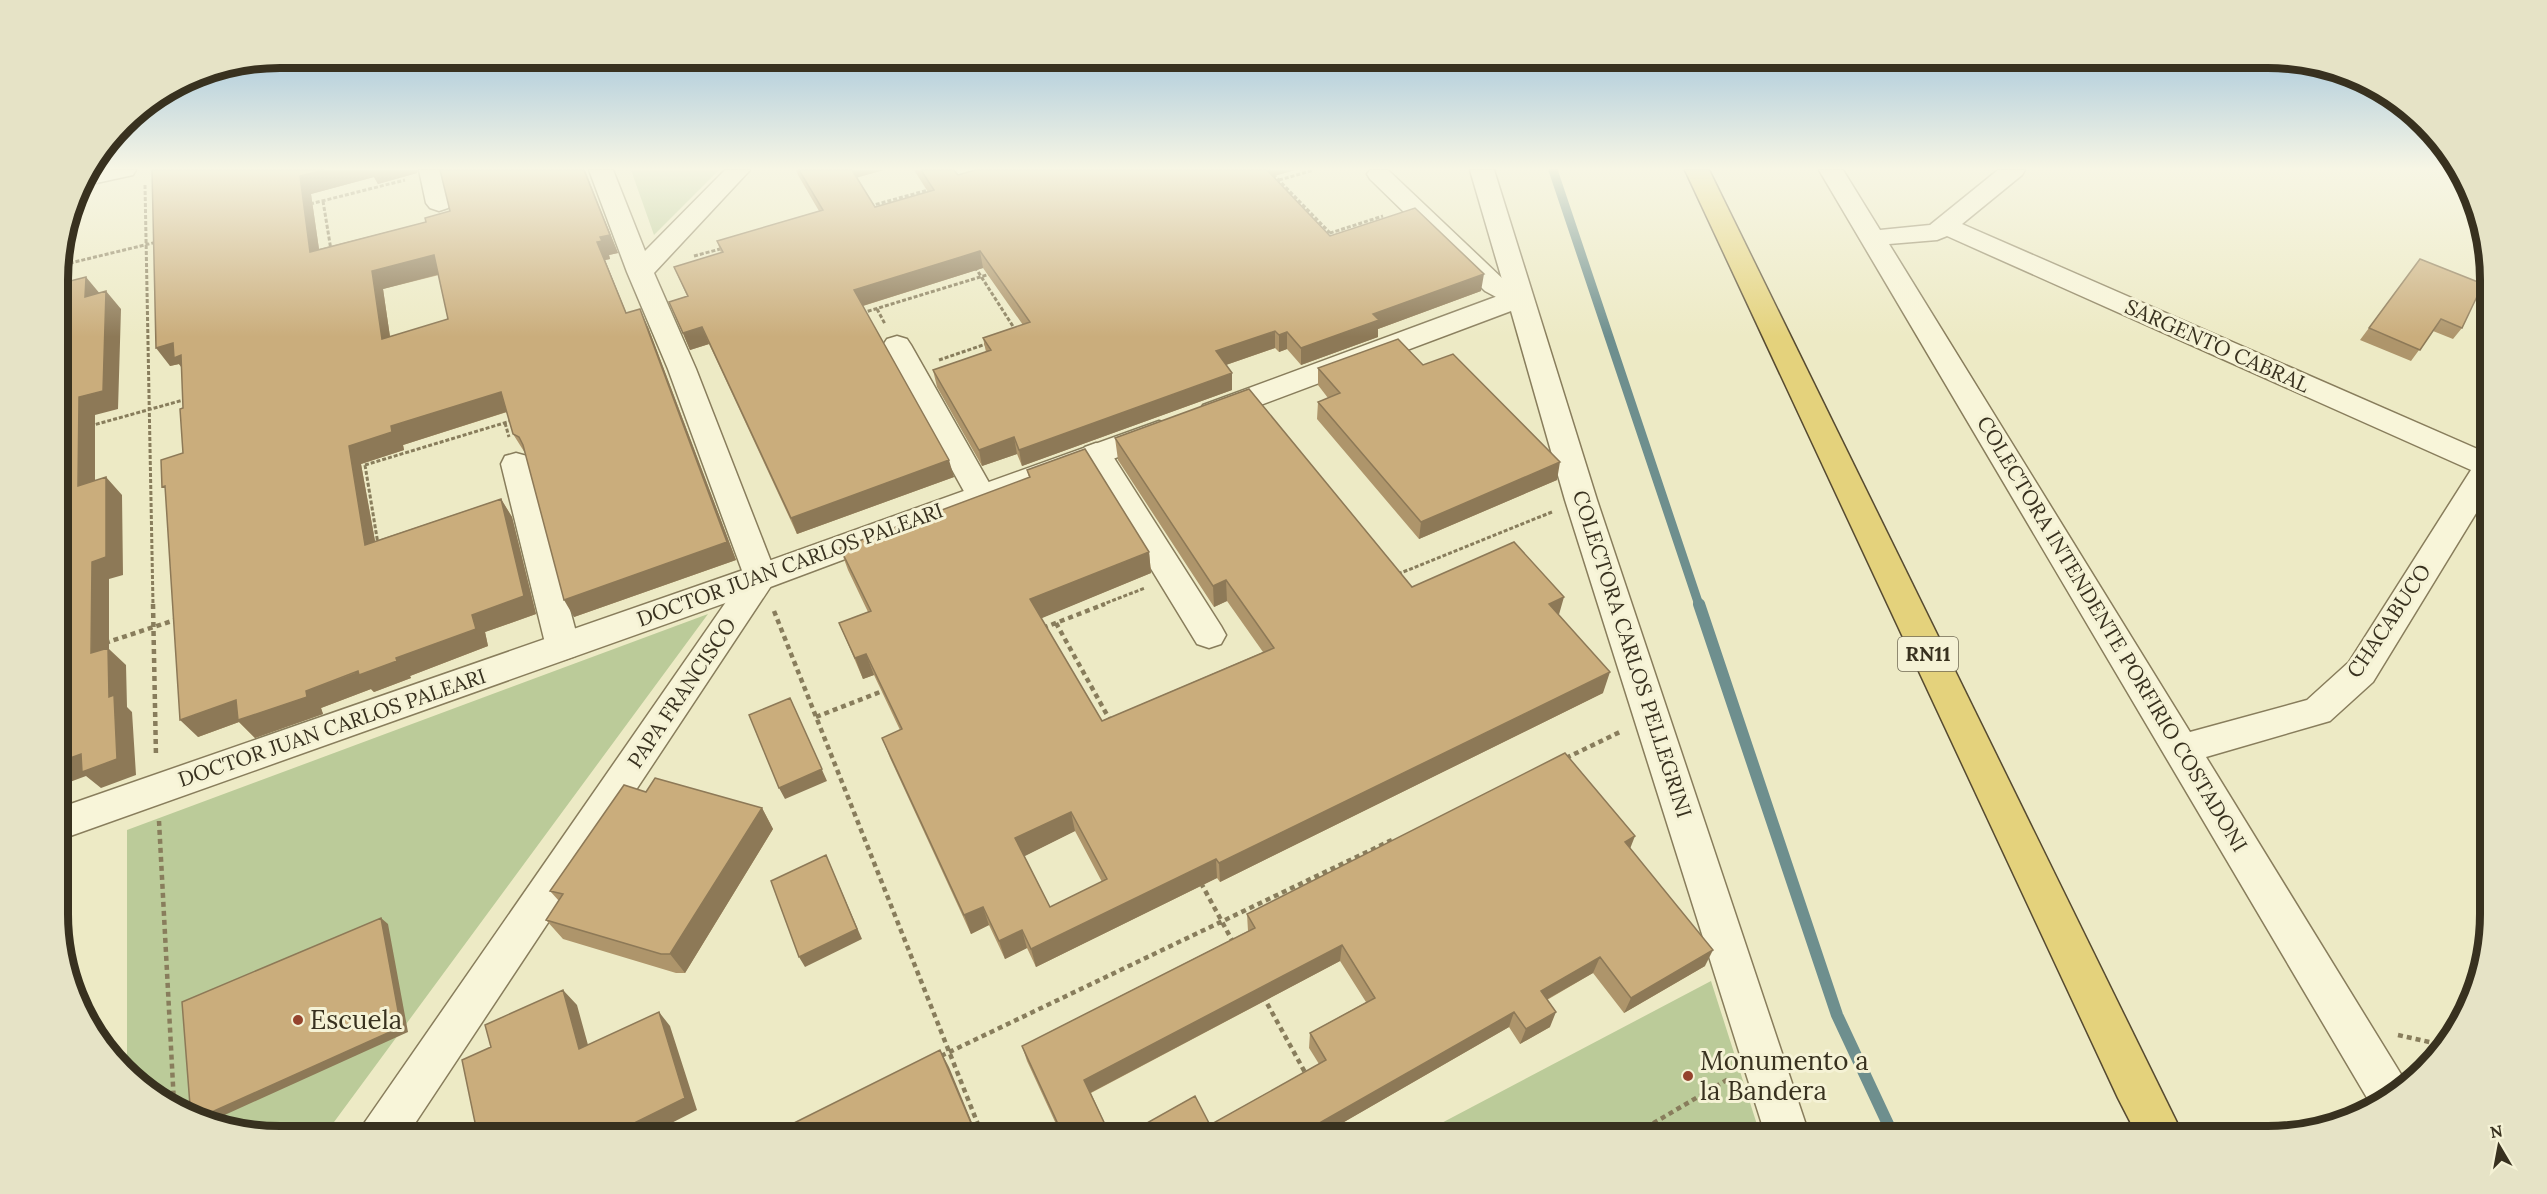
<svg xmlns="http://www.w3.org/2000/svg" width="2547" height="1194" viewBox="0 0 2547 1194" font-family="Lora,serif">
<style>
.green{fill:#bbcb99}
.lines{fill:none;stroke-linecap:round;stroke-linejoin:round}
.stream-far1{stroke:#6e8f8e;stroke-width:9}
.stream{stroke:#6e8f8e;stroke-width:12}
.minor-casing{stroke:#887d5c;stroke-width:3}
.tertiary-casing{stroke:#887d5c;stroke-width:3}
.trunk-casing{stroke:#564a30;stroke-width:3}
.path-far1{stroke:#887d5c;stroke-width:3;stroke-dasharray:4 2;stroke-linecap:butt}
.path{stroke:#887d5c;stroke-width:4.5;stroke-dasharray:5 4;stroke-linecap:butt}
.minor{fill:#f8f5d9;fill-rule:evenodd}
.tertiary{fill:#f8f5d9;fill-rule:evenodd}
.trunk{fill:#e4d27c;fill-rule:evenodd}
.wall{fill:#ae956b;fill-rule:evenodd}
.shaded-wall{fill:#8d7957}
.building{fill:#caad7c;stroke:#8d7957;stroke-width:1.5;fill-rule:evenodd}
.poi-dot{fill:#95432d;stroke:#f5f2d5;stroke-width:2}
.labels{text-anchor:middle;stroke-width:6;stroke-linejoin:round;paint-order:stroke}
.shield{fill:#f5f2d5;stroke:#716b56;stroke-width:1.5}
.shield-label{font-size:20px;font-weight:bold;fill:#38311f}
.street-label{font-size:21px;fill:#38311f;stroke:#f5f2d5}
.near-poi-label{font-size:26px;fill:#38311f;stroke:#f5f2d5;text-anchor:start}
.rim{fill:none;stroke:#38311f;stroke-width:8}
</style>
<rect width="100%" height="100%" fill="#edeac5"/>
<path class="green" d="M631 170H719L654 235Z
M708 614 323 1137H279L194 1120 127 1068V830Z
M1711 981 1761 1137H1415Z"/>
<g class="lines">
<path class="stream-far1" d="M1553 170 1699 605"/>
<path class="stream" d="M1699 604 1837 1015 1894 1137"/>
<g class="minor-casing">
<path id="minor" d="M94 170H136L133 175 78 187 87 171Z
M419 170H443L452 203 448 208 439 211 430 208 426 203Z
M589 170H613L645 251 725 170H750L654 273 696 369 777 577 406 1137H358L365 1122 744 576 668 369 627 272Z
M1370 170H1388L1503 279 1529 292 1533 298 1529 304 1519 306 1509 304 1485 291 1370 179 1367 174Z
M1819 170H1843L1880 230 1930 225 1998 170H2025L2022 175 1962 224 2489 454V492L2373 682 2330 721 2206 757 2407 1084 2391 1099 2373 1108ZM1947 236 2471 470 2349 662 2307 700 2190 732 1889 244 1937 240Z
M897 336 907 339 911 345 996 495 992 503 981 506 970 503 966 495 883 345 887 339Z
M1096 443 1107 447 1221 626 1226 635 1221 644 1209 648 1197 644 1081 454 1085 447Z
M516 453 527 456 531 464 580 647 575 656 563 660 551 656 546 647 501 464 505 456Z"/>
</g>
<g class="tertiary-casing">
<path id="tertiary" d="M1470 170H1494L1597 500 1810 1137H1766L1565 500 1511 311 1223 419 1213 422 1203 419 1198 412 1203 405 1506 293Z
M1159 421 1169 424 1174 431 1169 438 773 586 59 840V808L749 568Z"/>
</g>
<g class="trunk-casing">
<path id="trunk" d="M1685 170H1709L2184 1137H2138L2118 1098Z"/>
</g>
<path class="path-far1" d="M1269 170 1330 233
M1279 180 1314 170
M145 185 153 605
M323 201 331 250
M310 204 405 180
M870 206 932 189
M1324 235 1383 216
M694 256 724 248
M58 266 157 242
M975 267 1016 331
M877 309 885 324
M862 313 990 274
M939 360 989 343
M505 423 509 437
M90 426 187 399
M365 465 514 420
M365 465 378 544
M1398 574 1552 512
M1101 605 1145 588"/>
<path class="path" d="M153 604 156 757
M774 611 983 1137
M1056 623 1111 722
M1043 628 1105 604
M105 643 178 619
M816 717 885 690
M1566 758 1622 731
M159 821 174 1104
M1201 883 1233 942
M1263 996 1307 1076
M2398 1035 2447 1046
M941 1056 1394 839
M1334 1125 1341 1137
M1630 1137 1730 1078"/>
<use href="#minor" class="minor"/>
<use href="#tertiary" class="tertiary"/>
<use href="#trunk" class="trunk"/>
</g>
<path class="wall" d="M152 170 417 173 378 184 374 177 311 194 319 249 426 222 450 211 440 170H585L618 253 609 255 610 259 605 260 626 313 648 327 736 560 574 617 525 453 513 434 507 412 403 445 404 450 361 464 375 541 501 499 512 517 536 614 485 632 488 646 410 676 411 678 374 692 371 689 321 708 323 714 255 738 239 722 198 737 183 453V408L182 368 179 364 170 366ZM439 275 448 319 390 337 383 289Z
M796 170H884L857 177 875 207 928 192 914 170H954L958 175 975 170H1295L1273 176 1330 236 1481 291 1378 329V337L1301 365 1287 349 1279 352 1275 348 1226 365 1232 390 1022 466 1017 454 982 466 937 387 933 370 986 352 983 338 1023 325 983 268 863 306 954 477 797 534 709 344 690 350 669 302 687 296 674 267 721 253 717 241 819 211 798 175Z
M2420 259 2462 328 2453 339 2433 331 2411 361 2360 340Z
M1423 365 1557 480 1419 539 1317 419 1318 402 1328 398 1318 385V368Z
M1115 438 1412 587 1559 615 1603 693 1220 882 1217 878 1036 967 1027 948 1005 959 989 925 971 934 890 758 882 738 900 730 874 675 863 679 839 623 868 612 848 570 840 548 1029 478 1027 470 1149 552 1151 573 1041 618 1102 721 1263 652 1227 601 1214 607 1118 460ZM1075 831 1102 882 1050 907 1024 856Z
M646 792 762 808 773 829 685 973H676L563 939 546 920 559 901 550 891Z
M1630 849 1705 966 1624 1013 1593 973 1547 1000 1550 1027 1520 1044 1509 1027 1318 1137H1122L1210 1125 1319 1064 1309 1048 1310 1033 1366 1002 1340 961 1091 1093 1111 1137H1062L1027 1061 1022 1046 1248 931 1247 914Z"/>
<path class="shaded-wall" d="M324 170H418L417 173 378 184 374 177 311 194 322 270 310 252 300 176Z
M584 170 618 253 609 255 610 259 605 260 634 332 597 242Z
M849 170H884L852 179Z
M1264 170H1295L1267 178Z
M980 251 983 268 859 307 854 290Z
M434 255 444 273 383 289 393 357 382 339 372 271Z
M1484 274 1481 291 1378 329V337L1301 365V348L1373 314Z
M86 277 101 295 85 297Z
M106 291 121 309 118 409 95 415V503L78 486 79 397Z
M640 309 648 327 736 560 574 617 564 600Z
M702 327 709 344 690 350 683 333Z
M1275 331V348L1217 368 1216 351Z
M1287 332V349L1279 352V335Z
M173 343 188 361V376L179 364 170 366 156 348Z
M1232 373V390L1022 466 1019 450Z
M501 392 512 410 403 445 404 450 361 464 379 563 365 545 349 446 391 426Z
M1014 437 1017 454 982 466 979 450Z
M949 460 954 477 797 534 791 518Z
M1560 462 1557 480 1419 539 1421 522Z
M106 477 122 495 123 575 109 579V649L126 665 127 707 132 712 136 775 101 788 86 776 59 786V762L109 697 91 653 92 562Z
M501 499 512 517 536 614 485 632 488 646 410 676 411 678 374 692 371 689 321 708 323 714 255 738 239 722 198 737 180 720 236 700 306 691 396 658 472 615Z
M1149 552 1151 573 1035 621 1030 599Z
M1226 580 1227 601 1214 607 1213 586Z
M1564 597 1558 618 1549 604Z
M866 654 874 675 863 679 855 658Z
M1610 672 1603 693 1220 882 1219 863Z
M790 698 827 781 785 799 779 788Z
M762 808 773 829 685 973 670 954Z
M1071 812 1075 831 1021 858 1015 838Z
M1635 836 1628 854 1625 842Z
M826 855 862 939 805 967 799 957Z
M1216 859 1217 878 1036 967 1031 949Z
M983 907 989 925 971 934 964 915Z
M381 918 388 924 408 1032 207 1123 194 1120Z
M1022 930 1027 948 1005 959 999 941Z
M1342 945 1340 961 1088 1094 1084 1080Z
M1713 950 1705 966 1624 1013 1631 998Z
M1600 957 1593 973 1535 1006 1541 991Z
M563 990 577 1005 593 1063 579 1049Z
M659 1012 670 1026 697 1110 644 1137H606Z
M1514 1012 1509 1027 1318 1137H1295Z
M1556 1012 1550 1027 1520 1044 1526 1029Z
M940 1050 949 1067 978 1137H977Z
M573 1130 581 1137H558Z"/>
<path class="building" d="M152 170H324L300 176 310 252 426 222 425 218 450 211 440 170H584L610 235 600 237 602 241 597 242 626 313 640 309 727 542 564 600 523 445 519 437 513 434 501 392 391 426 392 432 349 446 365 545 501 499 524 596 472 615 476 629 396 658 397 661 359 675 358 671 306 691 307 697 238 720 236 700 180 720 165 486 162 487 161 460 183 453 180 409 183 408 181 355 174 358 173 343 156 348ZM434 255 448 319 382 339 372 271Z
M799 170H852L875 207 934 190 921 170H954L958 175 975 170H1267L1330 236 1415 208 1484 274 1373 314 1379 320 1301 348 1287 332 1279 335 1275 331 1216 351 1232 373 1019 450 1014 437 979 450 933 370 991 350 983 338 1030 322 980 251 854 290 949 460 791 518 702 327 683 333 669 302 688 296 674 267 723 252 717 241 823 210Z
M2420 259 2483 284 2462 328 2441 319 2420 350 2369 328Z
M86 277 85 297 106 291 103 391 79 397 78 486 106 477V557L92 562 91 653 108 648 109 697 114 695 117 759 82 772 81 754 59 762 58 284Z
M1398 339 1423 365 1453 354 1560 462 1421 522 1318 402 1340 393 1318 368Z
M1249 389 1412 587 1514 542 1564 597 1549 604 1610 672 1219 863 1216 859 1031 949 1022 930 999 941 983 907 964 915 882 738 902 729 866 654 855 658 839 623 871 611 840 548 1030 477 1027 470 1085 449 1149 552 1030 599 1102 721 1274 648 1226 580 1213 586 1115 438ZM1071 812 1107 879 1050 907 1015 838Z
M790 698 822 769 779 788 749 715Z
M1565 753 1635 836 1625 842 1713 950 1631 998 1600 957 1541 991 1556 1012 1526 1029 1514 1012 1295 1137H1122L1195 1096 1210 1125 1326 1060 1310 1033 1375 998 1342 945 1084 1080 1111 1137H1064L1022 1046 1255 928 1247 914Z
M655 778 762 808 670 954H661L546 920 563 894 550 891 624 785 646 792Z
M826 855 857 929 799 957 771 881Z
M381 918 401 1027 194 1120 191 1118 182 1002Z
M563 990 579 1049 659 1012 685 1098 606 1137H575L573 1130 558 1137H478L462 1060 491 1047 485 1025Z
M940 1050 977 1137H766Z"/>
<linearGradient id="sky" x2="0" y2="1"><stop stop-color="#8eb9d8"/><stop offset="0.5" stop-color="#f7f6e5"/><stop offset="1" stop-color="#f7f6e5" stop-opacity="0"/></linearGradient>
<rect width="2547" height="337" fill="url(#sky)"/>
<g class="poi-dot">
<circle cx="298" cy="1020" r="6"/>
<circle cx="1688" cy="1076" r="6"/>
</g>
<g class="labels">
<rect class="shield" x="1898" y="637" width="60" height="34" rx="4.5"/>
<g class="shield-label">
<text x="1928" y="661">RN11</text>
</g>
<g class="street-label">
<text transform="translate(2217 346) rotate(24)" y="7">SARGENTO CABRAL</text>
<text transform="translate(790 565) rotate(-20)" y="7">DOCTOR JUAN CARLOS PALEARI</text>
<text transform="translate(2389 621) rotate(-56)" y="7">CHACABUCO</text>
<text transform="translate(2112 634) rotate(59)" y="7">COLECTORA INTENDENTE PORFIRIO COSTADONI</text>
<text transform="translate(1632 654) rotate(72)" y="7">COLECTORA CARLOS PELLEGRINI</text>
<text transform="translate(682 693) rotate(-56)" y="7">PAPA FRANCISCO</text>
<text transform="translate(332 728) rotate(-19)" y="7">DOCTOR JUAN CARLOS PALEARI</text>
</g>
<g class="near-poi-label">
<text x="310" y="1029">Escuela</text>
<text x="1700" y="1070">Monumento a<tspan x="1700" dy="30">la Bandera</tspan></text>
</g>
</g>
<path d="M0 0H2547V1194H0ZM280 68H2268A212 212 0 0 1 2480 280V914A212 212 0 0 1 2268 1126H280A212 212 0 0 1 68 914V280A212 212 0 0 1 280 68Z" fill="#e6e3c6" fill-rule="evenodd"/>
<path class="rim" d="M280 68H2268A212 212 0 0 1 2480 280V914A212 212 0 0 1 2268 1126H280A212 212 0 0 1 68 914V280A212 212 0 0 1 280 68Z"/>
<g transform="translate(2499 1146) rotate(350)" stroke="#f5f2d5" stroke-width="4.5" paint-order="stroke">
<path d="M0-4.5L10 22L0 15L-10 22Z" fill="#38311f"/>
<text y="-9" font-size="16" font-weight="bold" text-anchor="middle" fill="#38311f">N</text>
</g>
</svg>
